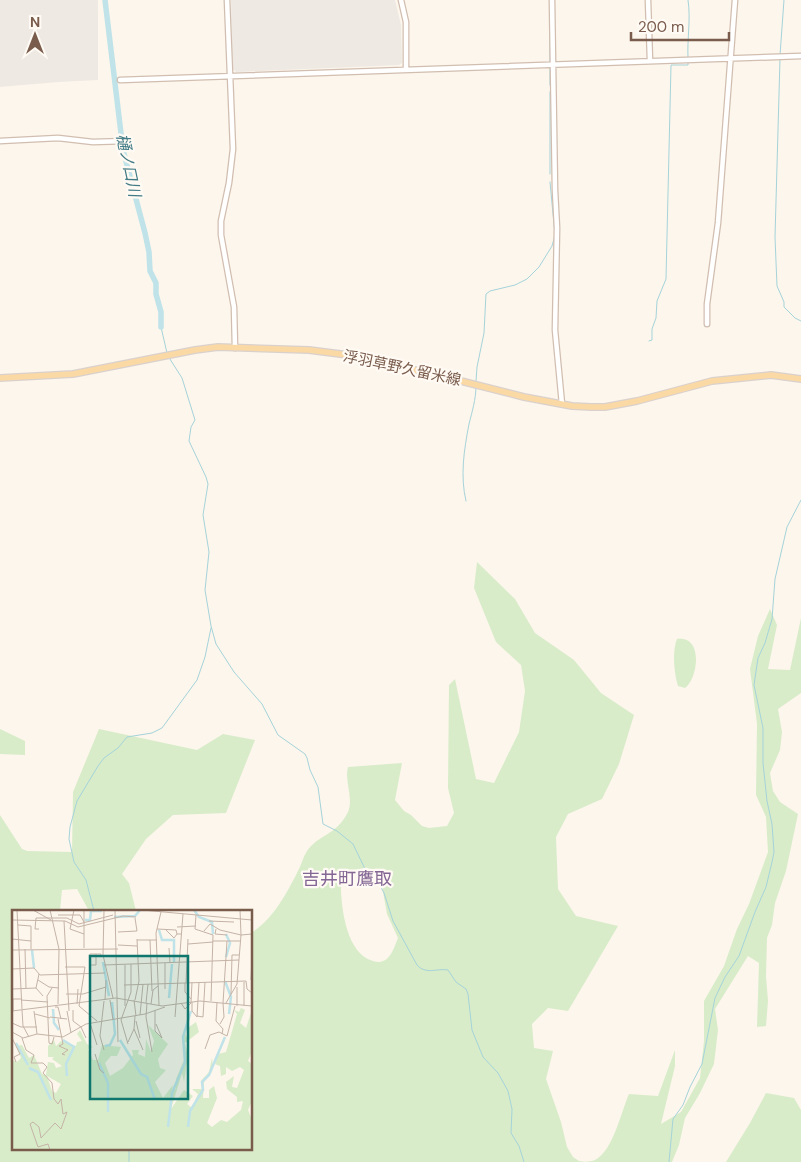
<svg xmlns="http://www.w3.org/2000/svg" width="801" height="1162" viewBox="0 0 801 1162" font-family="'DM Sans','Noto Sans JP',sans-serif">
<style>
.industrial{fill:#efe9e4}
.green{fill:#d8ecc9;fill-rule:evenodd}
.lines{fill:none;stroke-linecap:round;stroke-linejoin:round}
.stream{stroke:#a5d3da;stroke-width:1}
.river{stroke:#bfe3e8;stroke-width:5.5}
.tertiary-casing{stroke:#d1beb0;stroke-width:7}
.primary-casing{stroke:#dad1cd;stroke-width:8}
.tertiary{stroke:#fff;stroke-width:4.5}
.primary{stroke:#fbd9a5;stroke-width:5.5}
.labels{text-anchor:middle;stroke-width:4.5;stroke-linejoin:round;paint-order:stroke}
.street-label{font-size:15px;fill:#7a5c4d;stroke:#fffaf3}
.water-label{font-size:16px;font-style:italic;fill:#437c86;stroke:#fffaf3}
.quarter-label{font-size:18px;fill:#846695;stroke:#fffaf3}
.inset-river{fill:none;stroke:#bfe3e8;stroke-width:2.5}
.inset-road{fill:none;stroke:#c5b3a7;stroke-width:1}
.view{fill:#0f766e;fill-opacity:0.15;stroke:#0f766e;stroke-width:2.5}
.inset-edge{fill:none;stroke:#7a5c4d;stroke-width:2.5}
</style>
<rect width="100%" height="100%" fill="#fdf6ec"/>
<path class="industrial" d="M0 0H98V80L59 82 0 87Z
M231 0H395L401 25 402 63 399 65 236 72 232 68Z"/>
<path class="green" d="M477 562 515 599 535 633 574 660 601 693 634 715 619 764 602 799 568 814 556 837 558 889 576 916 618 926 568 1011 548 1008 532 1024 534 1048 553 1051 546 1079 561 1122 567 1147 573 1157 579 1161C584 1162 590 1162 595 1160 613 1151 621 1112 629 1094L658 1096 675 1050V1066L661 1124 681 1112 700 1078 704 1041V1001L724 966 737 929 749 904 768 852 766 817 756 795 757 724 750 669 758 636 770 609 777 625 768 669 790 670 801 618V693L778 709 782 732 780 750 770 773 773 791 780 802 798 814 786 871 775 903 772 925 767 938 766 976 768 1001 766 1026 757 1027 759 963 748 956 715 1009 718 1030 714 1064 700 1093 685 1118 679 1145 672 1162H0V815L22 849 27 851 72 852 73 792 99 729 197 750 223 734 255 740 226 813 173 815 146 839 122 874 129 883 136 911H89L77 889 62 890 60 911H14V1148H251V933C273 920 288 891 299 869 302 863 303 857 307 851 319 834 336 836 348 812 354 798 344 781 348 767L402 763 395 800 404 811 411 815 422 826 429 828 447 826 454 813 448 788 449 685 455 679 476 779 494 783 519 732 525 691 521 665 496 642 474 588ZM364 868 373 869 380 875 387 914 398 938C393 950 389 966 373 961 345 954 340 902 341 878L349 871Z
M677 639C704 635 698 679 685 688L678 686C674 673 672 651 677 639Z
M0 729 25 741V755L0 754Z
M766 1093 794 1098 801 1110V1162H726L750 1123Z"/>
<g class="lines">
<path class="stream" d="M550 0V63
M688 0C691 20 687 38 688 58
M780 55 784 0
M780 59 775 237 777 286 784 302V307L795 318 801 321
M550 85V68
M550 92V174
M161 327 167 353
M649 341 652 340V329L656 318 657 301 666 279 671 65H688V63
M168 356 182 378 195 420 191 427 189 441 206 477 208 484 203 515 209 552 205 590 211 626 216 644 234 672 262 704 278 735 305 754 307 758 310 770 318 787 323 824 337 831 353 844 366 871 368 874 375 876 384 893 393 921 417 965C426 975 437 968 448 970L456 982 466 989 468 994 472 1030 483 1057 498 1073 508 1091 512 1109 511 1133 519 1146 524 1162
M476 381 477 367 484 333 486 294 490 291 515 285 527 279 539 267 552 246 555 235 550 182
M466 501C460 476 464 450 469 424 472 412 476 399 476 386
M94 911 86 880 74 862 69 839 70 827 77 801 98 766 104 758 118 748 127 737 152 733 162 728 197 680 205 657 211 628
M129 1162V1148
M669 1162 673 1119 683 1105 690 1087 702 1064 715 998 725 977 739 956 755 912 766 887 772 862 774 852 772 824 767 801 763 763V728L754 685 758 658 765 643 772 619 775 579 787 527 801 500"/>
<path class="river" d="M105 0 123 150 145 233 149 252 150 271 156 283V294L161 312V327"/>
<g class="tertiary-casing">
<path id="tertiary" d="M227 0 233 149 229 183 221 221V235L234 307 235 348
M401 0 406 22V70
M552 0 555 190 557 228 555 330 562 404
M648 0 650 61
M120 80 801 56
M0 141 58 138 93 142 126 141
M707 324V304L718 223 735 0"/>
</g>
<g class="primary-casing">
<path id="primary" d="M0 378 73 374 195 350 218 347 309 350 348 355 441 376 524 397 572 406 591 407H605L637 401 712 381 771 375 801 379"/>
</g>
<use href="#tertiary" class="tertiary"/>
<use href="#primary" class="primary"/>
</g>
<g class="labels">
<g class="street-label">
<text transform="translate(402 368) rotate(12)" y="5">浮羽草野久留米線</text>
</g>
<g class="water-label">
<text transform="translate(129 165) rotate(78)" y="6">樋ノ口川</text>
</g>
<g class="quarter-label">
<text x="347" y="885">吉井町鷹取</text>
</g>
</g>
<g transform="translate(12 910)">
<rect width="240" height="240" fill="#fdf6ec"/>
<path d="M229 98 233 100 228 113 234 118 240 100V141L236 151 240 154V191L236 200 240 210V240H0V150L5 152 9 148 4 136 10 135 17 148 22 145 30 164 34 165 36 152 42 153 44 158 50 156 40 149 42 147H36V136L42 130 44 136 49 131 64 136 65 132 70 131 65 124 68 120 75 134 81 137 76 139 81 150H86L90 135 109 137 105 146H99L93 153 98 166 111 158 121 145 120 140H127L126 144 133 147 134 129 139 142 142 131 136 115 156 134 146 149 148 158 154 160 143 172 151 188 161 175 159 184 164 178V169L172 150 171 124 172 121 175 128 177 117 184 112 187 122 173 133 176 146 172 172 170 163 159 199 172 180 181 186 175 194 180 198 186 184 180 179H190L189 171 197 162 200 148 201 158 192 172 191 188H197V180L202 176 205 188 195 213 200 217 209 210 215 212 229 200 231 191 225 192V187L215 179 214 172 222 166 220 177 225 178 232 160 228 157 220 161 214 157V164L209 166 208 156 203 154 206 144 214 142 225 104 222 100 227 102ZM35 166 49 174 44 183 40 181Z" fill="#d8ecc9" fill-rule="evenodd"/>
<path class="inset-river" d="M182 0 187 7 200 12 201 24M102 7 123 6 128 0M73 10H78L79 1H90M147 20 150 30H162V52M20 40 22 58M214 47 218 33 214 24M91 52 97 86M213 71 219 87 217 104M157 88 160 54M41 99 42 113 47 120M51 130 62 137 54 154 55 166M108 130 129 164 135 167 143 190M4 133 16 155M93 136 98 135 103 124 100 92M87 153 96 173V202M17 158 26 162 39 190M156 217 160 183 173 152 171 127 179 101M176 217 178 201 191 180 190 172 197 165 213 127"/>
<path class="inset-road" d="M5 0 10 99M21 0 39 10M38 0 47 39 46 94M62 0 58 19 72 24V38M92 0 91 45 101 88M103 0 106 132M130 0 240 10M228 0 229 25 240 24M46 5H68L72 12M184 5 183 19 201 25 199 91M0 10 53 11 66 17 111 6 124 7M52 11 57 101M197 11 222 12M6 15 19 16V39M165 17 184 16M27 19H23L24 8H55L67 14 101 5M145 19 164 20 165 24H170M204 19 203 24 215 25M154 20 162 28 165 24M192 21 198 14 208 20 229 25 225 74 214 93M106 22 125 21 123 8M72 24V0M0 29 19 31M125 30H145M138 30 140 81M201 31H228M176 34 201 32M106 35 125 36M157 38 158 53M13 39 14 78M0 40 106 39M84 44V55H78V44H89L88 47M92 55 227 50M53 57H73L67 96M0 59 22 58 28 65 93 63M27 64 24 78 31 86M26 70 37 77 47 78M239 70 240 45M232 72V96M173 73V82L179 89M174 73 176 29M112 75 234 71 235 79 240 83M40 78 35 86 37 133 40 134 42 127M0 79 24 78M153 79V53M54 84H71L94 77M219 84 220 45H227M9 90 36 92M93 90 94 70M98 90 101 110M122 90 124 106M123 90 127 71 125 29M180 92V101L185 107 187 72M205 92 204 111 211 119 210 124M134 93 136 74M135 93 134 107 140 142M169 93 173 99 179 93 180 72M211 93 215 31M65 94 66 79M139 94 141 80 146 76M147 95 144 23 149 2M67 96 85 111M113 96V55M225 96V77M43 97H46L49 109M1 100V89H9M10 100 11 116 17 127M61 100V111L69 117 74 128M143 100V121L150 128M0 101 104 88 150 96 188 91 240 96M22 101 25 124M55 101 59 123M23 104 38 108M128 105 131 74M185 106 191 107 193 72M38 107 55 109M163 107 171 4M46 109 51 134 47 136 56 140 50 144 53 145M124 111 128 128M0 113 9 117H25M78 113 85 135M144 114 150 128M208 114 212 107 211 93M122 119 131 140M0 122 11 128 25 124 51 127 74 114 133 104 153 97M0 128 8 144 2 147 4 152M10 128 14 140 22 145 19 153H31L35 157 31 163 40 173 42 189 46 194 49 189 51 204 55 202 49 219 43 213 29 228 27 217 21 212 18 214 26 237 36 234 38 240M116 132 122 119 123 106M116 134 109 110 119 82V54M193 139 198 125 207 122 215 126 223 96M92 140 88 126 92 91M83 144 88 160 92 163"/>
<path class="view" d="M78 46H176V189H78Z"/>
<rect width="240" height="240" class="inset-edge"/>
</g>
<g transform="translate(35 35)" stroke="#fffaf3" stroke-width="4" paint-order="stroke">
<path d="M0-4L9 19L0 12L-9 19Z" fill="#7a5c4d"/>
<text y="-8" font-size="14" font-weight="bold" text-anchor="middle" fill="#7a5c4d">N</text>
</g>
<path d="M631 32v8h98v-8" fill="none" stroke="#7a5c4d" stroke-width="2.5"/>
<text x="638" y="32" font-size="15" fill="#7a5c4d" stroke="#fffaf3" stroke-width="4" paint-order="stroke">200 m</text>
</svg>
